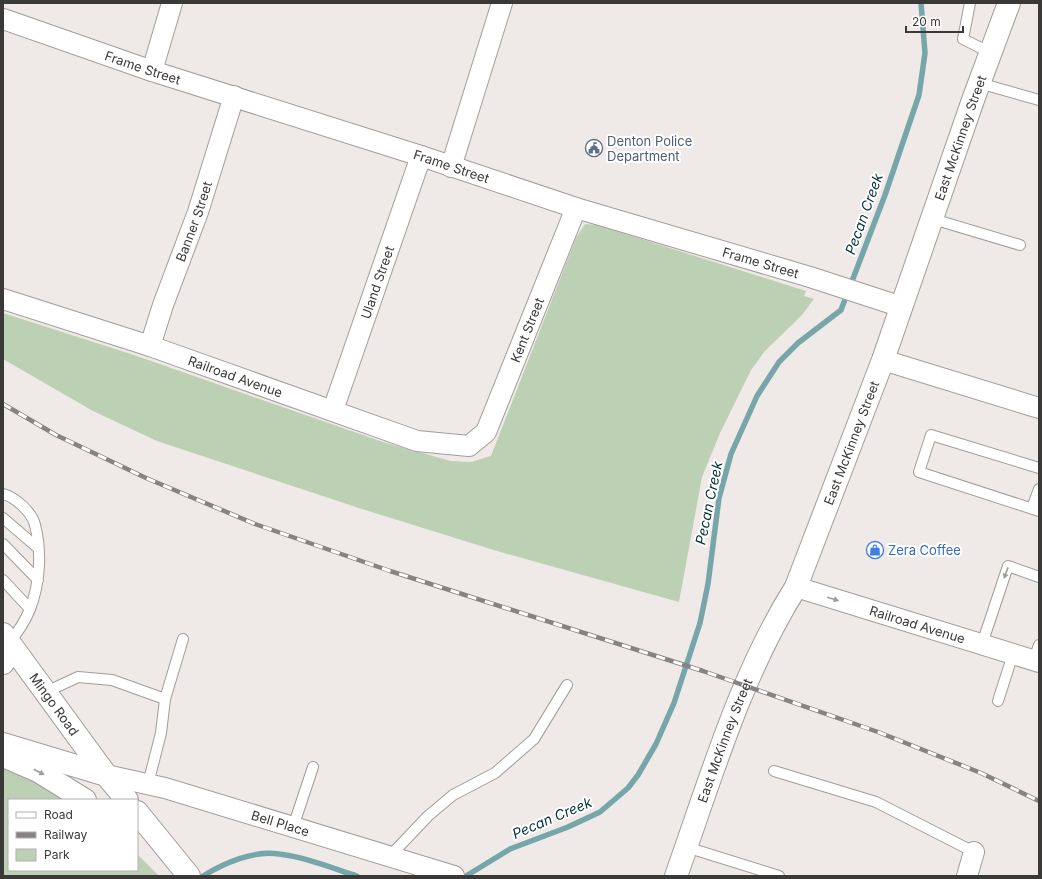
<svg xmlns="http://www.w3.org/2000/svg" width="1042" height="879" viewBox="0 0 1042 879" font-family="Inter,sans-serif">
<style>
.green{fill:#bcd0b3}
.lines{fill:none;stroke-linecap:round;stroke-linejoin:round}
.stream{stroke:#76a6aa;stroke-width:5.5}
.service-casing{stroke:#a29d9b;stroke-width:12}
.minor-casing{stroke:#a29d9b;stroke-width:22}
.tertiary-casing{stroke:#a29d9b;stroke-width:24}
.secondary-casing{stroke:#a29d9b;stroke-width:24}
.service{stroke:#fff;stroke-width:10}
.minor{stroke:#fff;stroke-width:20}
.tertiary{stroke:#fff;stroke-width:22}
.secondary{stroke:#fff;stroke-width:22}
.rail-casing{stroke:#878382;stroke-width:4.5}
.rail{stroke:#fff;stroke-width:3;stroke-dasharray:9;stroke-linecap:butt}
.oneway{fill:#9d9c9c}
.labels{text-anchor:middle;stroke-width:4;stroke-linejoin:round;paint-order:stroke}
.street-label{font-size:13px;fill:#3b3938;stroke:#fff}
.service-label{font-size:13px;fill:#4e5e75;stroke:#fff;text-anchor:start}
.shop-label{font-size:13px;fill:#366cbe;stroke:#fff;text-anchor:start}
.water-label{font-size:14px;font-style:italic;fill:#013336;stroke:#fff}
</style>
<rect width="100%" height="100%" fill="#efe9e7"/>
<path class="green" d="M585 224 597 225 806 291 804 296 814 299 802 315 765 351 751 370 720 433 702 477 679 602 497 551 362 509 157 441 93 411 3 359V313L134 355 383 442 451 461 471 462 491 456 576 238Z
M3 766 23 773 72 800H9V870H137V854L159 876H3Z"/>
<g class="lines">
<path class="stream" d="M203 876C224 863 254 850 279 854 305 857 332 868 357 876
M466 876 510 849 568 827 600 812 628 788 638 775 656 744 674 703 700 623 708 584 719 498 731 454 757 396 779 362 798 343 841 310 885 195 919 95 925 53 921 3"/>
<g class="service-casing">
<path id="service" d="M970 3 963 39 991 53
M979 83 1039 100
M933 219 1020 245
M1039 468 931 435 919 472 1039 511
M3 494C15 497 32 512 35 525 42 552 40 583 30 609 25 622 18 632 9 643
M1032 508 1039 489
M3 518 38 548
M3 544 38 580
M3 580 30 609
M982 644 1008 566 1039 577
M1034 660 1039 645
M46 692 78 677 112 680 165 699 161 733 148 784
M165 699 183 639
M998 701 1013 654
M774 771 876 802 974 852
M293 827 313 767
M686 847 779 876
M390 856 428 816 453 795 495 773 534 739 567 685"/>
</g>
<g class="minor-casing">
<g id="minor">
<path id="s1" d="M3 19 152 71 421 156 576 208 810 277 902 307"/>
<path d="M152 71 172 3"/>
<path d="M451 167 502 3"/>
<path id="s2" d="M3 299 150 346 417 441 469 446 486 432 576 208"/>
<path id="s3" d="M150 346 163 305 198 212 234 96"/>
<path d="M883 360 1039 408"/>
<path id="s4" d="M333 410 421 156"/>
<path id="s5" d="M796 587 1039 662"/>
<path id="s6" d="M106 775 165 788 454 876"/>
<path d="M967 876 974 852"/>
</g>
</g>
<g class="tertiary-casing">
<g id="tertiary">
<path id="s7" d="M3 634 106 775"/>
</g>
</g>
<g class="secondary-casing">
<g id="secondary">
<path d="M3 655V663"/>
<path d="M3 744 106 775 127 800"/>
<path d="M8 758 38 771 85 800"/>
<path d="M137 812 189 876"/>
<path id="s8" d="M676 876C711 778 740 676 796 587L883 360 973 100 1009 3"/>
</g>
</g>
<use href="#service" class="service"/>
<use href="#minor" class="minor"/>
<use href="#tertiary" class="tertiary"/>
<use href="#secondary" class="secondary"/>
<g class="rail-casing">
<path id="rail" d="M3 404 56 435 146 478 255 524 390 571 703 671 878 732 981 773 1039 801"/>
</g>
<use href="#rail" class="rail"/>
</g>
<defs><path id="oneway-solid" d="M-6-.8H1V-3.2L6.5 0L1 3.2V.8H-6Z"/></defs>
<g class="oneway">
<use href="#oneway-solid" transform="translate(1006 573) rotate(110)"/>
<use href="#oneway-solid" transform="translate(833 599) rotate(17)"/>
<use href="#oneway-solid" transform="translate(39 772) rotate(28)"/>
</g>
<defs>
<g id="civic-ring" transform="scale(0.9)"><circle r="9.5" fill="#fff" stroke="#5c6f8a" stroke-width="1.5"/><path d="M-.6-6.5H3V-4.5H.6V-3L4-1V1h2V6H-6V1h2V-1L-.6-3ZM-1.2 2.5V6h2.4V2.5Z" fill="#5c6f8a"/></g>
<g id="shop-ring" transform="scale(0.9)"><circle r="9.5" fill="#fff" stroke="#3f7fe0" stroke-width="1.5"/><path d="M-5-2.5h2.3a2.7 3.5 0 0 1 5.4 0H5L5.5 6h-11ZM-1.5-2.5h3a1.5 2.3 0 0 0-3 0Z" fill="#3f7fe0"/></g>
</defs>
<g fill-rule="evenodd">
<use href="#civic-ring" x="594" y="148"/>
<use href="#shop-ring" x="875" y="550"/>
</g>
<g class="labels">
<g class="street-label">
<text dy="5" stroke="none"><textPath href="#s1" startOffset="148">Frame Street</textPath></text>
<text dy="5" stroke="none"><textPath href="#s8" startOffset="792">East McKinney Street</textPath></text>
<text dy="5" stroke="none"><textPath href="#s1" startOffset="472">Frame Street</textPath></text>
<text dy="5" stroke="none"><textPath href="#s3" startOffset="132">Banner Street</textPath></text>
<text dy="5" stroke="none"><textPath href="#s1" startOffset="796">Frame Street</textPath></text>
<text dy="5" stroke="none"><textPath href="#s4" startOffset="135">Uland Street</textPath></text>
<text dy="5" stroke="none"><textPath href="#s2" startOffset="622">Kent Street</textPath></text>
<text dy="5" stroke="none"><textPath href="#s2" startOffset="245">Railroad Avenue</textPath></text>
<text dy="5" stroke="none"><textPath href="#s8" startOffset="468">East McKinney Street</textPath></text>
<text dy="5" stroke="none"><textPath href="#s5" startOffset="127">Railroad Avenue</textPath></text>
<text dy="5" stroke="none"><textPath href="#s7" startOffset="87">Mingo Road</textPath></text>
<text dy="5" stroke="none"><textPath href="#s8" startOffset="144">East McKinney Street</textPath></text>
<text dy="5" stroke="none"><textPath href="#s6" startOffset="181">Bell Place</textPath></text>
</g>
<g class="service-label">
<text x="607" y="146">Denton Police<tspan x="607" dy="15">Department</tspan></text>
</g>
<g class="shop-label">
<text x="888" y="555">Zera Coffee</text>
</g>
<g class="water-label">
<text transform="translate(864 214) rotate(-70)" y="5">Pecan Creek</text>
<text transform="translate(709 503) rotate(-78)" y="5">Pecan Creek</text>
<text transform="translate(552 818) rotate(-23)" y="5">Pecan Creek</text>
</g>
</g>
<rect width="1042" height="879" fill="none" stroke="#3b3938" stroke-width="8"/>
<rect x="8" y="799" width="130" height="72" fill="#ffffff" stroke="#b1b0af"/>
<rect x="16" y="812" width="20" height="6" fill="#ffffff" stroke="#b1b0af"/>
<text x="44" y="819" font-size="12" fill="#3b3938">Road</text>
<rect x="16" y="832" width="20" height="6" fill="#878382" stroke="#b1b0af"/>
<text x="44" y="839" font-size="12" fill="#3b3938">Railway</text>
<rect x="16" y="849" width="20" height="12" fill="#bcd0b3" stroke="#b1b0af"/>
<text x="44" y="859" font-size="12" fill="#3b3938">Park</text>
<path d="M906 26v6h57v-6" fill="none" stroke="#3b3938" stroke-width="2"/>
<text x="912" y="26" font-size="12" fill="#3b3938" stroke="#ffffff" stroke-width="3" paint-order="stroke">20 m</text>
</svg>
